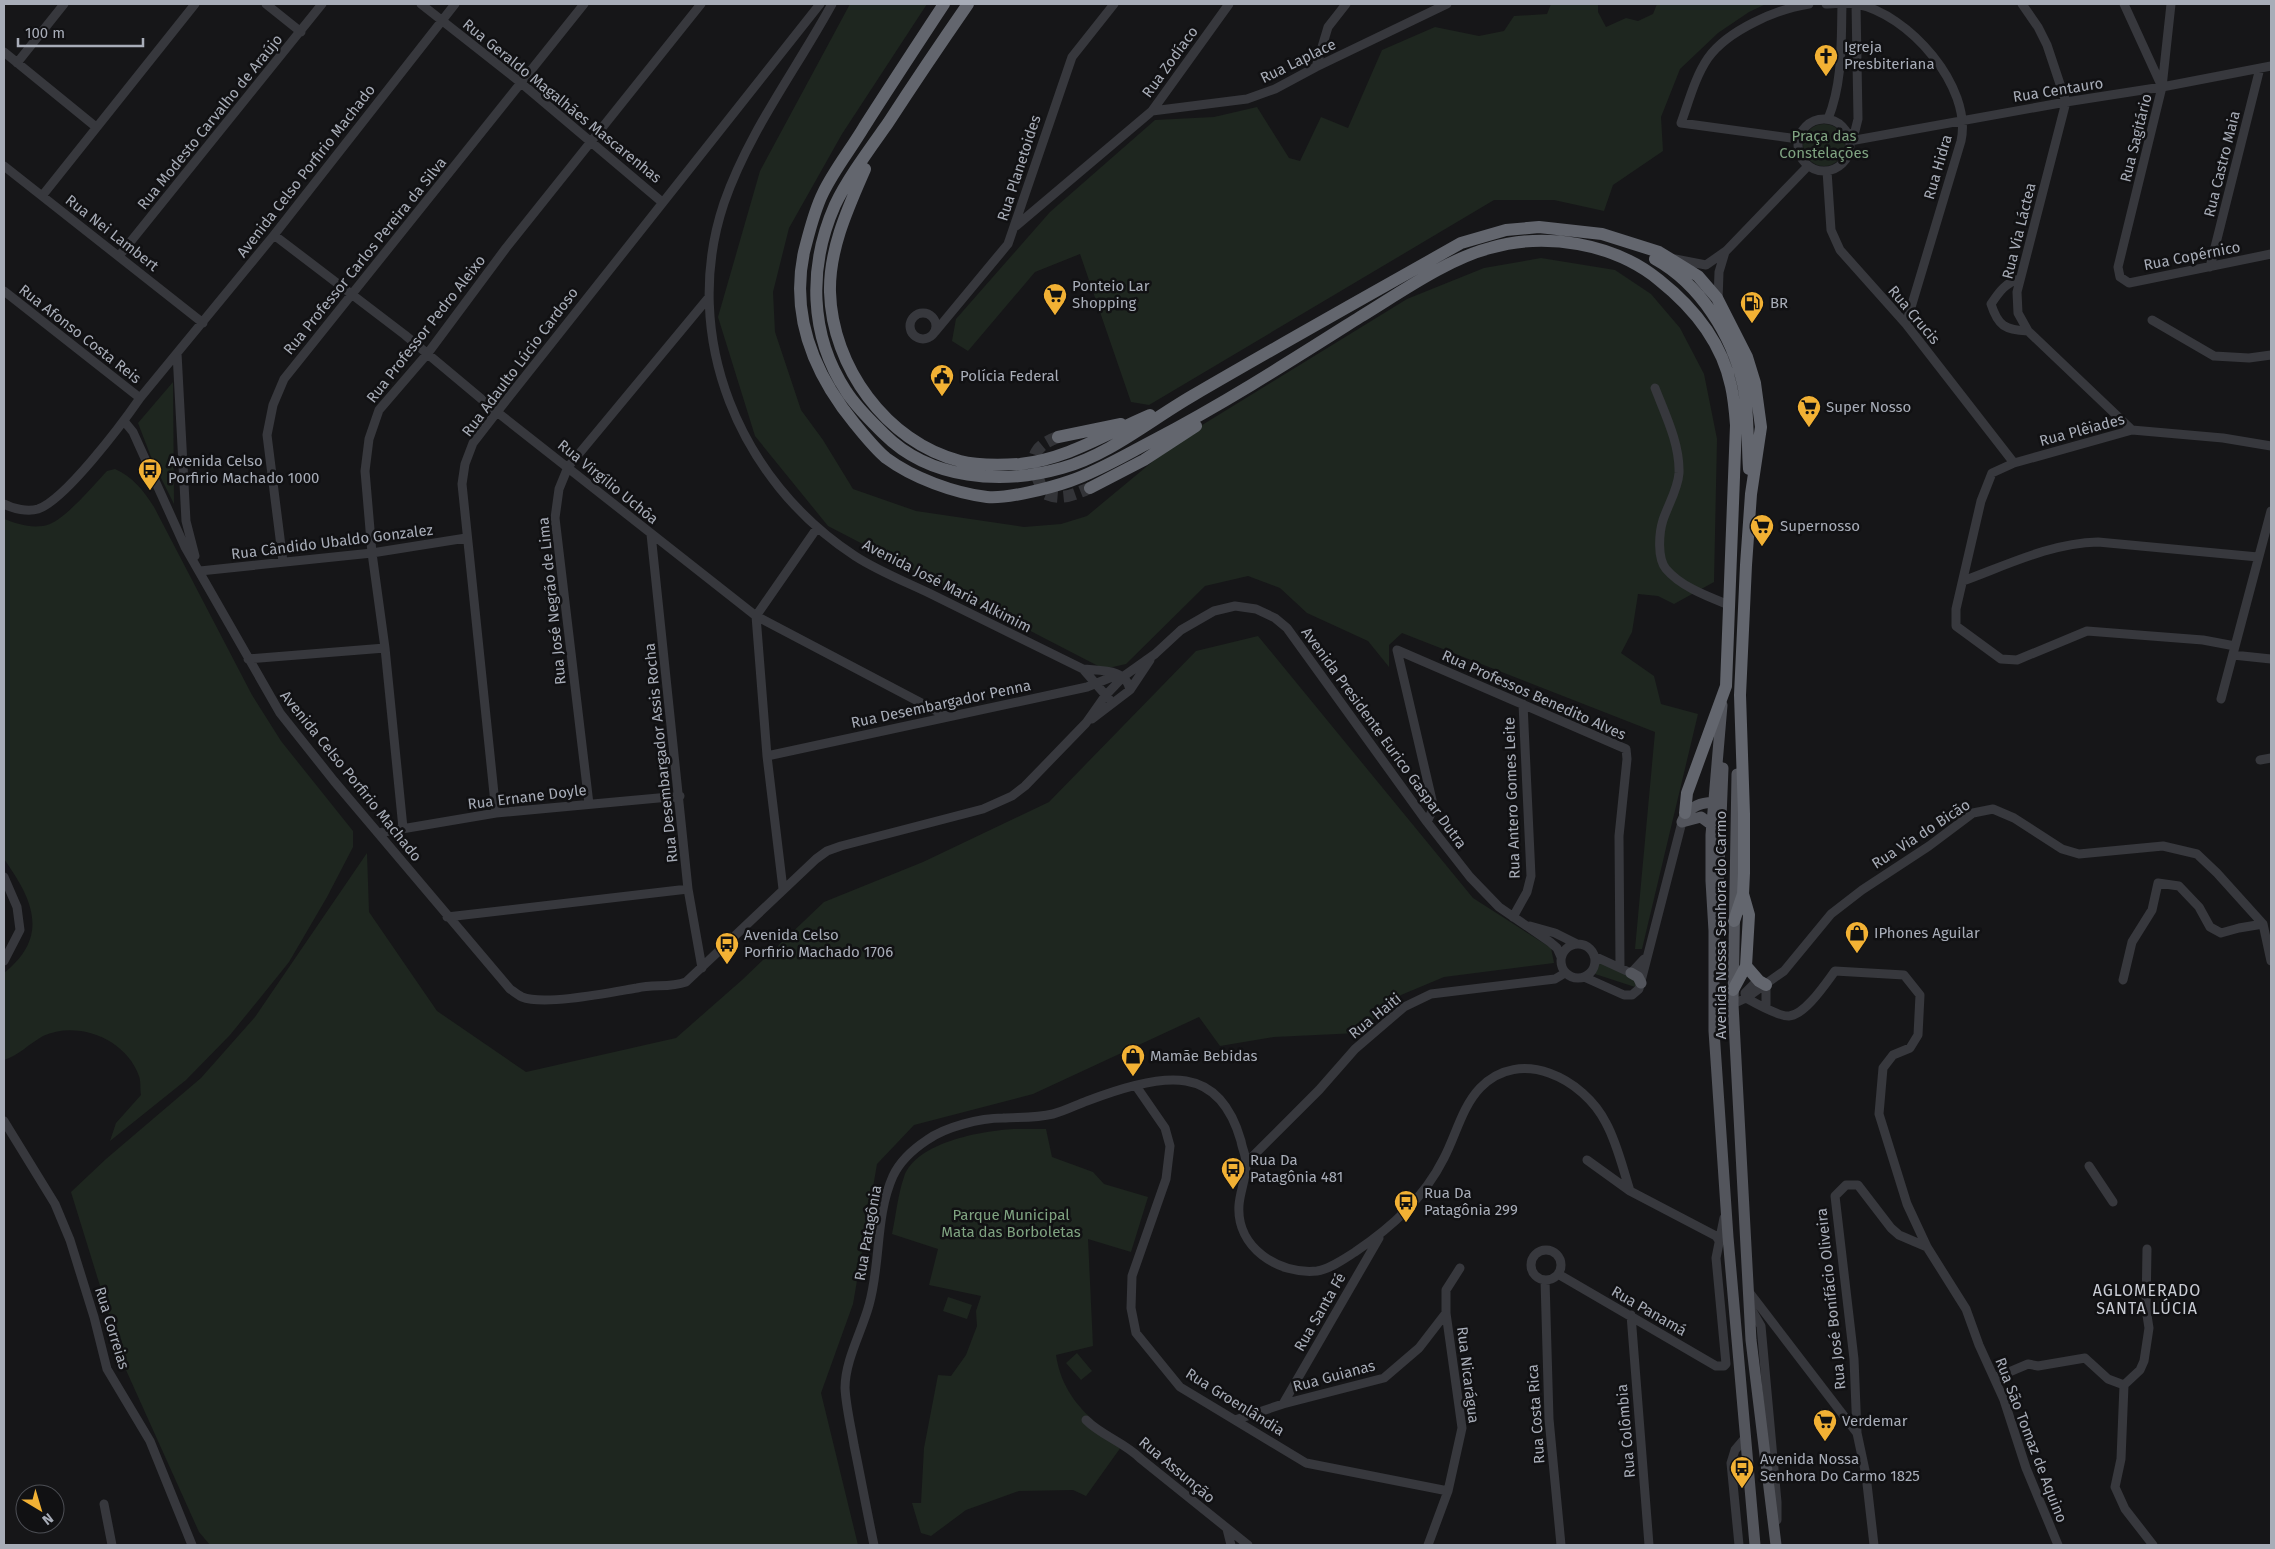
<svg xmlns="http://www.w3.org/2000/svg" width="2275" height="1549" viewBox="0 0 2275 1549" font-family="'Fira Sans',sans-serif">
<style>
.green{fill:#1e261f}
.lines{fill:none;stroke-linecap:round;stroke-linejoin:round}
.highway-tunnel{stroke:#333438;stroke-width:12;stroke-dasharray:12 6;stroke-linecap:butt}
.minor{stroke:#37383d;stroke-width:9}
.major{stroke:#53555c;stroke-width:11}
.highway{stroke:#63666e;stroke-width:12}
.labels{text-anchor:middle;stroke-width:5;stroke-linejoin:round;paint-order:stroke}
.poi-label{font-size:15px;fill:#a8adb8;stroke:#111113;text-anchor:start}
.street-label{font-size:15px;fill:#a8adb8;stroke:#111113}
.park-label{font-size:15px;fill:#7fa381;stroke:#111113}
.neighbourhood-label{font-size:16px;letter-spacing:1px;fill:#c9ccd4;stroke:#111113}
</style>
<rect width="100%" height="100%" fill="#161618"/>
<path class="green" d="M850 4H927L842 134 789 228 773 292 775 332 801 410 823 440 853 489 916 511 1024 527 1061 524 1087 516 1181 438 1407 299 1484 268 1541 258 1615 270 1651 294 1680 328 1704 374 1717 439 1714 582 1674 604 1658 596 1638 594 1632 632 1621 653 1654 676 1661 704 1698 714 1642 949H1635L1655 732 1402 633 1389 645V667L1368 641 1307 613 1280 588 1248 576 1205 586 1126 664 1104 669 828 526 755 436 718 317 760 171Z
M1551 4H1598V12L1606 27 1626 18 1638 21 1653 14 1657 4H1766L1749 12 1718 33 1680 69 1661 117 1663 151 1613 185 1604 211 1554 200H1494L1149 405 1131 402 1080 254 1035 272 968 351 952 341 956 319 1050 212 1155 120 1214 117 1257 107 1289 158 1300 161 1321 117 1348 128 1382 50 1435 27 1479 36 1504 31 1514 16 1547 14Z
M1803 145a21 21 0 1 1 42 0a21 21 0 1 1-42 0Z
M173 382 174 504 153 462 138 423Z
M115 469C133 477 143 490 154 507L252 695 281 741 353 831V847L327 897 289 962 277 977 230 1035 186 1080 110 1141 116 1123 141 1095C140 1089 141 1081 139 1076 126 1039 78 1020 43 1036 30 1043 18 1056 4 1060V973C50 936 33 900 4 859V519C18 524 34 530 50 524 67 517 94 485 107 471Z
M1258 636 1473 898 1551 948 1554 963 1444 977 1401 995 1358 1033 1274 1037 1220 1046 1199 1017 1033 1094 914 1125 877 1164 853 1304 821 1393 858 1545H210L199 1532 126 1370 71 1192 106 1159 201 1078 255 1017 367 853 369 912 437 1011 526 1072 676 1038 742 980 824 902 923 862 1049 802 1196 651Z
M1600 961 1639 979 1635 987 1595 974Z
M1013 1129H1046L1052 1157 1093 1172 1104 1184 1148 1197 1131 1252 1088 1239 1093 1346 1056 1355C1060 1382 1073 1402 1093 1420L1089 1427 1121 1447 1086 1496 1073 1490 1019 1491 966 1510 931 1536 921 1533 912 1503H921L924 1448 938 1375 951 1376 966 1355 977 1326 976 1311 981 1296 929 1285 938 1249 892 1234C896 1215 898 1194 904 1177 916 1142 982 1131 1013 1129Z
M948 1297 972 1305 967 1319 943 1311Z
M1077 1353 1092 1371 1081 1380 1066 1363Z"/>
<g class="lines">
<path class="highway-tunnel" d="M1058 437C1025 449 1032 466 1044 493 1062 501 1072 495 1090 488"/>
<path class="minor" d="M266 4 301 32
M421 4 520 82 662 202
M832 4C796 70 749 131 724 203 679 337 740 481 855 556 878 571 906 582 931 594 981 619 1032 644 1083 669 1100 671 1126 668 1130 690
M1826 4C1835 4 1847 2 1856 4 1908 13 1973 87 1961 141L1906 324
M2022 4 2038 27 2047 45 2066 102 2017 292 2018 313 2028 331 2132 430
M2124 4 2162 87
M2171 4 2162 87 2118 267 2120 277 2129 283 2271 254
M4 52 96 127
M17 63 64 4
M1316 67 1328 27 1346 4
M1152 111 1247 99 1275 89 1316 67 1447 4
M1798 145a26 26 0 1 1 52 0a26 26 0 1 1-52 0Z
M1828 119C1843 82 1841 42 1842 4
M1849 135 1855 131 1858 119 1856 4
M1798 139 1681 123C1689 101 1695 77 1708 58 1728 30 1777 9 1809 4
M1850 141 2066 102 2162 87 2271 66
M4 166 203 323
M1827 171 1831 230 1840 250 1906 324 2014 463
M42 196 195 4
M1016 226 1152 111 1229 4
M274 235 405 335 497 412 756 616 948 717
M119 256 322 4
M1675 259 1706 265 1726 251 1808 166
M2210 267 2260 68
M2020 279C2006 282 1999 292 1991 304 1998 326 2005 330 2028 331
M4 291 140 398
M1718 301 1719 272 1725 252
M910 326a13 13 0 1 1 26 0a13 13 0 1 1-26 0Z
M2152 320 2214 356 2249 358 2271 355
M935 332 1008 244 1072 57 1114 4
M177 353 186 521 195 556
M1655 388C1665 414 1680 444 1679 473 1678 489 1668 505 1663 520 1659 533 1657 558 1666 569 1681 587 1709 597 1729 605
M124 421 133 432 185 547 280 713 334 781 510 989C513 991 518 995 522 997 545 1006 613 992 637 988 654 984 669 988 686 982L816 859 827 851 841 846 983 809 1012 796 1025 786 1086 723 1105 696 1124 676 1155 654 1181 630 1214 611 1235 606 1256 609 1275 618 1287 628 1427 822 1470 877 1499 907 1550 942 1557 948 1561 957
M4 504C13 509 28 512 38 509 65 500 122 424 140 398L274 235 455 4
M651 534 688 889 702 968
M283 562 267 435 273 405 284 379 584 4
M200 571 372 553 466 538
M1963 581C2007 565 2051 543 2098 542L2258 557
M2235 646 2203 640 2087 631 2017 660 2001 659 1956 626V609L1981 501 1992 473 2014 463 2132 430 2223 438 2271 446
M1397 650 1626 749 1627 759 1619 836 1620 967
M1397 650 1432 800 1433 809 1427 822
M2233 655 2271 659
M248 659 385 648
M1083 669 1109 699
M2221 699 2271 511
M1092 719 1130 690 1150 660
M767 756 1087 687 1117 675
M2260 760 2271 758
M589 804 555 518 559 489 568 467 709 297
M496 813 462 484 465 464 473 443 497 412 820 4
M403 828 385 648 372 553 365 471 369 439 379 410 428 353 506 248 701 4
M378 833 496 813 680 796
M4 877 17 907 20 930 4 961
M783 889 767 756 756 616 817 528
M447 917 688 889
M1513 917 1527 892 1531 876 1523 704
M1530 926 1555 933 1577 944
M1561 961a17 17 0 1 1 34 0a17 17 0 1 1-34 0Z
M1594 956 1631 973 1644 959
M1584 977 1624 995H1632L1639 989 1682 822
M2123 980 2132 942 2152 910 2158 883 2179 886 2199 907 2210 927 2221 933 2239 928 2263 924
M1765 985 1755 983 1745 993 1746 998C1755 1003 1780 1017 1789 1016 1805 1015 1826 983 1835 971L1904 975 1920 995 1918 1035 1910 1048 1893 1055 1883 1068 1879 1114 1907 1204 1927 1247 1966 1309 1979 1345 2004 1400 2026 1468 2058 1545
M1766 985V1007
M1733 1004 1746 998 1784 971 1831 914 1862 890 1929 846 1973 813 1993 809 2014 818 2062 849 2079 854 2163 846 2197 854 2217 873 2263 924 2271 961
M1136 1086 1165 1128 1170 1146 1166 1179 1132 1276 1131 1308 1136 1333 1180 1387 1306 1463 1448 1491
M4 1121 55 1204 70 1240 94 1317 107 1369 150 1441 192 1545
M1587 1160 1630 1191 1716 1236 1720 1242
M1246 1163 1319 1090 1355 1049 1404 1007 1431 994 1555 979 1565 973
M2089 1166 2113 1202
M1724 1218 1716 1258 1726 1364
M1531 1265a15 15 0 1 1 30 0a15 15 0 1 1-30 0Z
M1558 1274 1716 1366H1724L1726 1364
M1545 1280 1549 1419 1561 1545
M1749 1292 1857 1433 1866 1475 1874 1545
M1750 1307 1761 1326 1777 1502V1520
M1631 1315 1649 1545
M1995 1378 2028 1364 2038 1366 2085 1358 2108 1379 2124 1385
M2124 1385 2121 1459 2115 1487 2125 1509 2153 1545
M2124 1385 2140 1370 2144 1361 2149 1328 2146 1309 2147 1249
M1283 1404 1379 1238
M1086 1420C1102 1436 1124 1442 1141 1459L1248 1545
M1235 1420 1283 1404 1384 1378 1419 1348 1446 1313
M1857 1433 1854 1359 1835 1196 1846 1185H1858L1891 1228 1899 1235 1927 1247
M104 1504 112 1545
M1227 1529 1231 1545
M874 1545C867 1512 861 1479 854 1445 851 1427 846 1407 845 1388 845 1360 862 1331 869 1305 881 1263 875 1216 893 1176 900 1161 912 1150 927 1140 945 1127 980 1118 1003 1118 1020 1117 1036 1118 1053 1114 1065 1111 1076 1105 1087 1101 1113 1091 1158 1076 1186 1081 1217 1086 1233 1113 1241 1141 1242 1148 1246 1156 1246 1162 1247 1176 1240 1191 1239 1205 1236 1247 1278 1275 1317 1271 1330 1269 1344 1259 1355 1252 1392 1227 1424 1198 1444 1158 1456 1135 1462 1107 1480 1088 1520 1046 1584 1079 1606 1123 1617 1143 1623 1169 1630 1191
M1428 1545 1448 1491 1462 1428 1446 1313V1290L1460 1268
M1739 1545 1731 1463 1735 1450 1746 1437"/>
<path class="major" d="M1722 705 1711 835V881L1714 931V1031L1728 1237 1755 1545
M1737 774 1733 1004 1751 1340 1776 1545
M1682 822C1688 806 1703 801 1719 803
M1682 822 1701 817 1712 825
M1718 892 1723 768
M1631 973 1638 977 1641 983"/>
<path class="highway" d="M944 4C917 45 890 86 864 127 851 149 834 170 823 193 814 211 809 233 804 252 790 317 815 375 855 424 864 435 875 449 886 458 913 478 954 493 987 497 1007 499 1050 488 1070 481 1099 471 1127 454 1154 440 1225 403 1292 360 1360 317 1398 294 1447 259 1490 248 1545 232 1614 243 1659 280 1693 307 1722 343 1731 386 1734 399 1735 412 1736 425L1726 686 1687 793 1685 813
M968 4C941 43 914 83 888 123 871 147 847 179 835 205 808 266 809 335 846 391 856 407 871 421 884 434 930 480 1002 485 1062 468 1109 455 1149 421 1192 396 1281 344 1371 294 1461 243L1506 230 1539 227 1602 234 1659 252 1698 276 1717 298 1747 357 1755 383 1761 427 1751 494 1746 565 1740 695 1744 814V873L1743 894 1734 921
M865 169C848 208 829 249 830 292 832 366 886 442 960 461 978 466 1001 465 1020 464 1068 459 1107 433 1150 415
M1655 259C1700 284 1732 335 1743 384 1749 411 1747 442 1749 469
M1058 437 1121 424
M1090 488 1144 460 1196 426
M1743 894 1749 915 1746 966 1759 981 1766 985
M1733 990 1746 966"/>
</g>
<defs>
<g id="church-pin" transform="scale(1.25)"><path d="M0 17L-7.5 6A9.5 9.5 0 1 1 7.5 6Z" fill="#f2b134" stroke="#111113"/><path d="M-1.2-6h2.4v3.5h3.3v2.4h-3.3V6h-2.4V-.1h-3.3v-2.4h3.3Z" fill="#111"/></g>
<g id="supermarket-pin" transform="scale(1.25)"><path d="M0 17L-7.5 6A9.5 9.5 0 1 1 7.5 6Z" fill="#f2b134" stroke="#111113"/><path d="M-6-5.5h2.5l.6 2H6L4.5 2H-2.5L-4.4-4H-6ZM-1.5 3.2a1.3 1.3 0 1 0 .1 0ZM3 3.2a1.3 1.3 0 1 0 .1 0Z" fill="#111"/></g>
<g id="fuel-pin" transform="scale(1.25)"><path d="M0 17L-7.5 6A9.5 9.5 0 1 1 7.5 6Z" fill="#f2b134" stroke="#111113"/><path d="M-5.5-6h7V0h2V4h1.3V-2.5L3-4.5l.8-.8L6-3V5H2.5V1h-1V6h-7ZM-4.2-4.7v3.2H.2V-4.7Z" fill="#111"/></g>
<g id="civic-pin" transform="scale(1.25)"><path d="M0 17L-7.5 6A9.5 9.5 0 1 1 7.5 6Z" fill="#f2b134" stroke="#111113"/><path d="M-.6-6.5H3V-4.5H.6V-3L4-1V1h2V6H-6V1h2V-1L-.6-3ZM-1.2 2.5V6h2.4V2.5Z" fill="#111"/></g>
<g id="bus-pin" transform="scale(1.25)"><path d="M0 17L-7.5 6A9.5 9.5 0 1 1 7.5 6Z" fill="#f2b134" stroke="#111113"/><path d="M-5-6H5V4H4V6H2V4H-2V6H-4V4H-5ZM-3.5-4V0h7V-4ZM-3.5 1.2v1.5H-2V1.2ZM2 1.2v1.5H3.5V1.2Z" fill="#111"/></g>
<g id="shop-pin" transform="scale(1.25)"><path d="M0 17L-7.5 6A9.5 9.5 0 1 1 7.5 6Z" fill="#f2b134" stroke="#111113"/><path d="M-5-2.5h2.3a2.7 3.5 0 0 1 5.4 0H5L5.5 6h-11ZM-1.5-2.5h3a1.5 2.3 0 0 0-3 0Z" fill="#111"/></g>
</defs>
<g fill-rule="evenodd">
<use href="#church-pin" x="1826" y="56"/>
<use href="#supermarket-pin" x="1055" y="295"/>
<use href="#fuel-pin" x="1752" y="303"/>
<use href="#civic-pin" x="942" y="376"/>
<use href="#supermarket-pin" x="1809" y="407"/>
<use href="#bus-pin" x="150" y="470"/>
<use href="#supermarket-pin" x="1762" y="526"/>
<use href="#shop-pin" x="1857" y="933"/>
<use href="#bus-pin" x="727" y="944"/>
<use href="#shop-pin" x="1133" y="1056"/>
<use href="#bus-pin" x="1233" y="1169"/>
<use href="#bus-pin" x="1406" y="1202"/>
<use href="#supermarket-pin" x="1825" y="1421"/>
<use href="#bus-pin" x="1742" y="1468"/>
</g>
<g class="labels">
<g class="poi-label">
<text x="1844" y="52">Igreja<tspan x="1844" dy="17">Presbiteriana</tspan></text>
<text x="1072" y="291">Ponteio Lar<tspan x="1072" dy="17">Shopping</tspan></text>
<text x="1770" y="308">BR</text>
<text x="960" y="381">Polícia Federal</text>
<text x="1826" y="412">Super Nosso</text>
<text x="168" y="466">Avenida Celso<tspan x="168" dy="17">Porfirio Machado 1000</tspan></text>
<text x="1780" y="531">Supernosso</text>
<text x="1874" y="938">IPhones Aguilar</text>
<text x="744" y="940">Avenida Celso<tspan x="744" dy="17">Porfirio Machado 1706</tspan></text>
<text x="1150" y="1061">Mamãe Bebidas</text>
<text x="1250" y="1165">Rua Da<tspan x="1250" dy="17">Patagônia 481</tspan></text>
<text x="1424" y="1198">Rua Da<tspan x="1424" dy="17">Patagônia 299</tspan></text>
<text x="1842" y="1426">Verdemar</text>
<text x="1760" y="1464">Avenida Nossa<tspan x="1760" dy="17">Senhora Do Carmo 1825</tspan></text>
</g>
<g class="street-label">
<text transform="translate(1298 61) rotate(-26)" y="5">Rua Laplace</text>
<text transform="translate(1170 62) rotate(-54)" y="5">Rua Zodíaco</text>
<text transform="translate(2058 90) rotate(-9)" y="5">Rua Centauro</text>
<text transform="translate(562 101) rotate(39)" y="5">Rua Geraldo Magalhães Mascarenhas</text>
<text transform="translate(210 122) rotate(-51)" y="5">Rua Modesto Carvalho de Araújo</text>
<text transform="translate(2136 138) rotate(-76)" y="5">Rua Sagitário</text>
<text transform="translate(2222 164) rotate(-76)" y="5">Rua Castro Maia</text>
<text transform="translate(1938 167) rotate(-74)" y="5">Rua Hidra</text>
<text transform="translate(1019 168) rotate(-72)" y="5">Rua Planetoides</text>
<text transform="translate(306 171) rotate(-52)" y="5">Avenida Celso Porfirio Machado</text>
<text transform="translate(2019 231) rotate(-76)" y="5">Rua Via Láctea</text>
<text transform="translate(112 233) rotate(38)" y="5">Rua Nei Lambert</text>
<text transform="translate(365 256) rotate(-51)" y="5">Rua Professor Carlos Pereira da Silva</text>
<text transform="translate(2192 256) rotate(-11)" y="5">Rua Copérnico</text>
<text transform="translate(1914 315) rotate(50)" y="5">Rua Crucis</text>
<text transform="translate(426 329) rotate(-52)" y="5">Rua Professor Pedro Aleixo</text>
<text transform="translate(80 334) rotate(38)" y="5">Rua Afonso Costa Reis</text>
<text transform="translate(520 362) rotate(-53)" y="5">Rua Adaulto Lúcio Cardoso</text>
<text transform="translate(2082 430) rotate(-15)" y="5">Rua Plêiades</text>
<text transform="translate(608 482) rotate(39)" y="5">Rua Virgílio Uchôa</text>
<text transform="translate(332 542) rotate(-7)" y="5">Rua Cândido Ubaldo Gonzalez</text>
<text transform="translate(947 586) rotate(27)" y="5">Avenida José Maria Alkimim</text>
<text transform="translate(552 601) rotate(-96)" y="5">Rua José Negrão de Lima</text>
<text transform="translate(1534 695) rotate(24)" y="5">Rua Professos Benedito Alves</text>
<text transform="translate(941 704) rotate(-12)" y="5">Rua Desembargador Penna</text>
<text transform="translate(1384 738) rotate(54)" y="5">Avenida Presidente Eurico Gaspar Dutra</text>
<text transform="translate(661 753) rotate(-96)" y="5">Rua Desembargador Assis Rocha</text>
<text transform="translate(351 776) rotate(51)" y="5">Avenida Celso Porfirio Machado</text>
<text transform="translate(527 797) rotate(-7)" y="5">Rua Ernane Doyle</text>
<text transform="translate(1512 798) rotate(-92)" y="5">Rua Antero Gomes Leite</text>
<text transform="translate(1921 834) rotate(-33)" y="5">Rua Via do Bicão</text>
<text transform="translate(1721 925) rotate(-90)" y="5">Avenida Nossa Senhora do Carmo</text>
<text transform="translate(1375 1016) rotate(-39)" y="5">Rua Haiti</text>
<text transform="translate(868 1233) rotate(-80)" y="5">Rua Patagônia</text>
<text transform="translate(1831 1299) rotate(-96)" y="5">Rua José Bonifácio Oliveira</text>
<text transform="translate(1649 1311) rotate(30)" y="5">Rua Panamá</text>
<text transform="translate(1320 1312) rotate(-60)" y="5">Rua Santa Fé</text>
<text transform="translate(112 1328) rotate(73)" y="5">Rua Correias</text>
<text transform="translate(1468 1375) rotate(83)" y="5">Rua Nicarágua</text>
<text transform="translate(1334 1376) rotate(-15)" y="5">Rua Guianas</text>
<text transform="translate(1235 1402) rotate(32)" y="5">Rua Groenlândia</text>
<text transform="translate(1536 1414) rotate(-94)" y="5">Rua Costa Rica</text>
<text transform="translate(1626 1431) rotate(-95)" y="5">Rua Colômbia</text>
<text transform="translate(2031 1440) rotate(69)" y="5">Rua São Tomaz de Aquino</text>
<text transform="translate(1177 1470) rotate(40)" y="5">Rua Assunção</text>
</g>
<g class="park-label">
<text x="1824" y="141">Praça das<tspan x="1824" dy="17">Constelações</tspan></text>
<text x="1011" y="1220">Parque Municipal<tspan x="1011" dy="17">Mata das Borboletas</tspan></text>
</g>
<g class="neighbourhood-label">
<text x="2147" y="1296">AGLOMERADO<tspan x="2147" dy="18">SANTA LÚCIA</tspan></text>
</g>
</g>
<rect width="2275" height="1549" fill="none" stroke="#a8adb8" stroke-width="10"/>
<g transform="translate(40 1509) rotate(142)"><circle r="24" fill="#111113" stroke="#4d4f55"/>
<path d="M0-4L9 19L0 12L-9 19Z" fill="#f2b134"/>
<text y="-8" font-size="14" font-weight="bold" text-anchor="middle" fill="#a8adb8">N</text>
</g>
<path d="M18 38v8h125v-8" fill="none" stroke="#a8adb8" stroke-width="2.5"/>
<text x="25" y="38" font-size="15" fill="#a8adb8" stroke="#111113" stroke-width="4" paint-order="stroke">100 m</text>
</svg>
